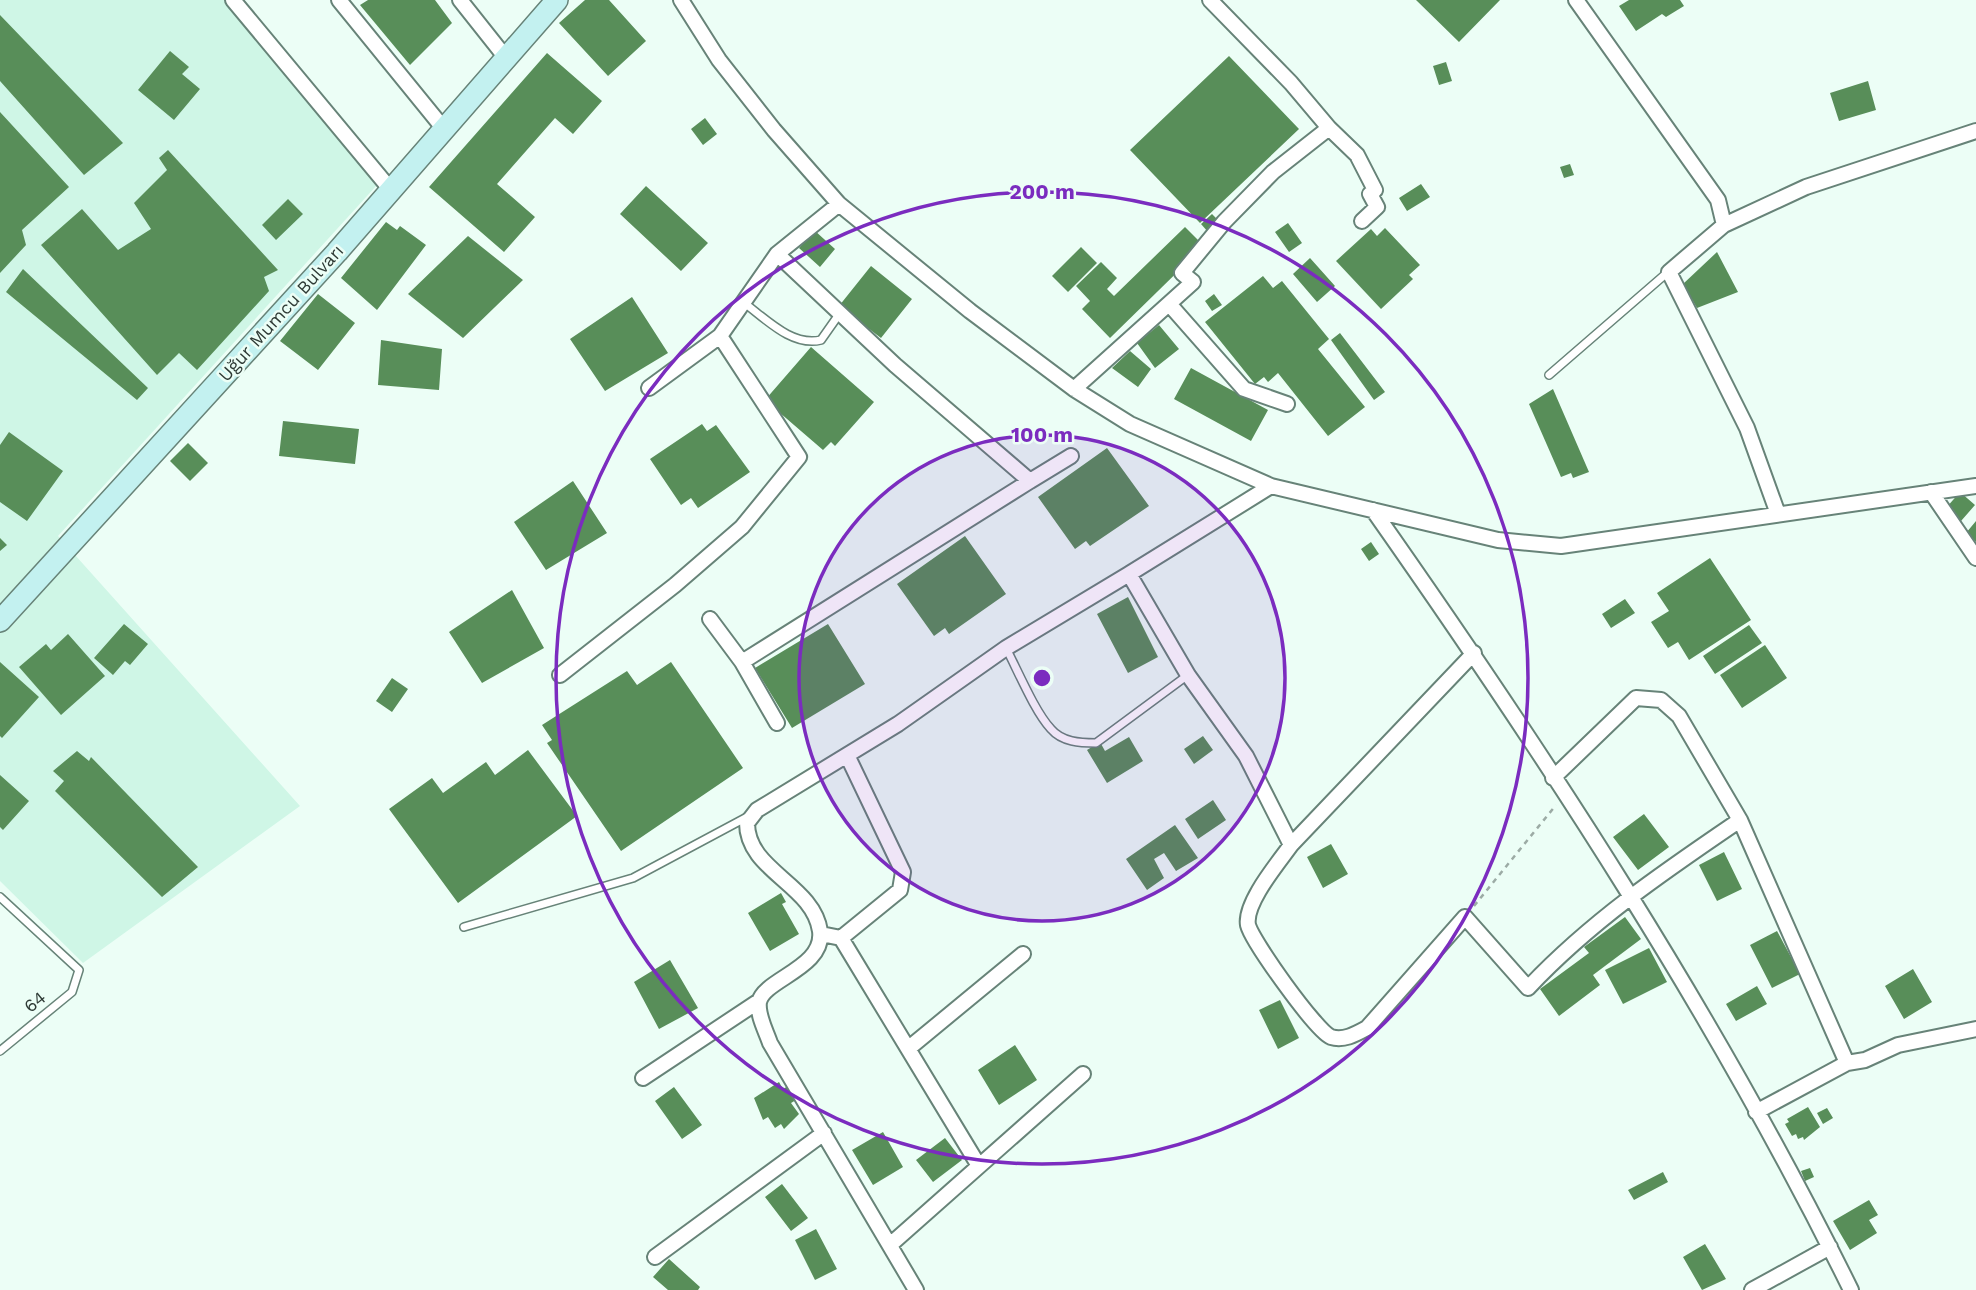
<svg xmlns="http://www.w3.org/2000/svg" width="1976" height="1290" viewBox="0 0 1976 1290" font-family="'Work Sans',sans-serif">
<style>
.built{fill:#cff6e6}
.building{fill:#588e59}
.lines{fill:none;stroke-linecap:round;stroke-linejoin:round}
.lane-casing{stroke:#678378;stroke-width:10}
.street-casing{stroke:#678378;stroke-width:18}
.secondary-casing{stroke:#678378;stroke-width:24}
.path{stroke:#9caba5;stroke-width:2.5;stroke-dasharray:5 5;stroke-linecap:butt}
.lane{stroke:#fff;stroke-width:7}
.street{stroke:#fff;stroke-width:14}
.secondary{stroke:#c3f1f0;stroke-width:21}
.ring{fill:none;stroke:#7b2cbf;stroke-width:3.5}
.labels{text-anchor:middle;stroke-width:5;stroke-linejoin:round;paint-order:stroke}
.street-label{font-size:18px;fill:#2f3b36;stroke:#ecfef6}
.centre{fill:#7b2cbf;stroke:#ecfef6;stroke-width:3.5}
.ring-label{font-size:21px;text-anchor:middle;font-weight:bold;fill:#7b2cbf;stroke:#ecfef6;stroke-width:5;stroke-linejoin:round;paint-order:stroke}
</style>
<rect width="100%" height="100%" fill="#ecfef6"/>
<path class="built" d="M0 0H231L377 185 58 536 300 806 83 963 0 881Z"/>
<path class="building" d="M368 0H435L452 23 410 65 360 5Z
M585 0H609L646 41 608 76 559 23Z
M1416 0H1500L1459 42Z
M1629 0H1680L1684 6 1666 17 1662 14 1636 31 1619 6Z
M0 15 123 143 84 175 0 81Z
M170 51 189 67 182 74 200 89 174 120 138 90Z
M547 53 602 101 573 134 555 118 497 184 535 217 504 252 429 187Z
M1229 56 1299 129 1200 223 1130 150Z
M1446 62 1452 81 1439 85 1433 66Z
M1868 81 1876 110 1839 121 1830 93Z
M0 112 69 187 22 230 26 245 0 273Z
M705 118 717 134 703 145 691 129Z
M168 150 278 270 264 277 269 291 197 370 179 353 157 375 41 245 82 209 118 250 151 229 134 203 167 170 159 158Z
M1570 164 1574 175 1564 178 1560 167Z
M1421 184 1430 197 1407 211 1399 198Z
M646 186 708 243 681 271 620 214Z
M288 199 303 214 276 240 262 225Z
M1212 214 1219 221 1208 232 1201 224Z
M386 222 397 230 400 226 426 245 377 310 341 278Z
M1288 223 1302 243 1289 252 1275 232Z
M1185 227 1204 246 1110 338 1082 309 1090 301 1076 286 1101 262 1117 278 1107 289 1114 296Z
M1385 228 1420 265 1409 275 1413 279 1381 309 1336 261 1371 229 1377 236Z
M814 230 835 249 820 267 799 248Z
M468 236 523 280 463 338 408 294Z
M1081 247 1097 263 1068 292 1052 276Z
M1717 252 1738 292 1697 308 1683 284Z
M1310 258 1335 286 1317 302 1293 274Z
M871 266 912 299 881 338 839 306Z
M23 269 148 388 137 400 6 292Z
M1263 276 1273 288 1282 281 1329 339 1318 349 1365 407 1328 436 1278 373 1268 382 1264 377 1255 384 1205 322Z
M318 294 355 323 318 370 280 341Z
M1214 294 1222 305 1212 311 1205 301Z
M632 297 668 353 605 391 570 339Z
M1159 325 1179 349 1155 368 1137 343Z
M1340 333 1385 392 1374 400 1331 340Z
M381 340 442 349 439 390 378 385Z
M811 347 874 402 835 446 831 442 823 450 765 400Z
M1130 351 1151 369 1138 387 1112 368Z
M1191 368 1268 410 1251 441 1174 399Z
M1553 389 1589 472 1573 478 1571 473 1561 477 1529 404Z
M283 421 359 429 355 464 279 456Z
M702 424 707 431 716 425 750 472 698 508 691 498 681 505 650 459Z
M9 432 63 471 27 521 0 502V445Z
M188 443 208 463 190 481 170 461Z
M1107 448 1149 506 1090 546 1086 541 1075 549 1038 497Z
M573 481 607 533 546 570 514 522Z
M1960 492 1975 505 1961 521 1946 508Z
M1976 521V542L1966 533Z
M965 536 1006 594 949 634 945 628 934 636 897 584Z
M0 538 7 545 0 551Z
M1371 542 1379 554 1369 561 1361 549Z
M1710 558 1751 620 1689 660 1678 642 1668 648 1651 622 1669 611 1657 593Z
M512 590 544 648 482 683 449 632Z
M1128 597 1158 657 1128 673 1097 614Z
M1625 599 1635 613 1611 628 1602 614Z
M124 624 148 644 130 665 125 661 113 675 94 658Z
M828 624 865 684 792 728 755 668Z
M1749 625 1762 643 1715 674 1703 656Z
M68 634 105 676 61 715 19 667 46 644 51 650Z
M1765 645 1787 678 1742 708 1720 675Z
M0 662 39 697 2 738 0 736Z
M671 662 743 768 621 851 547 743 552 740 542 725 627 671 637 685Z
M392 678 408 689 392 712 376 701Z
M1203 736 1213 750 1194 764 1184 749Z
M1129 737 1143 761 1107 783 1087 750 1100 742 1105 751Z
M528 750 577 816 458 903 389 809 432 778 443 793 486 762 495 775Z
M77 751 89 761 91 757 198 867 162 897 55 791 64 781 53 771Z
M0 775 29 801 3 830 0 827Z
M1213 800 1226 820 1198 839 1185 819Z
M1644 814 1669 847 1638 870 1613 837Z
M1175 825 1198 858 1176 871 1164 853 1154 859 1164 878 1147 890 1126 859Z
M1331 844 1348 874 1323 888 1307 857Z
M1724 852 1742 889 1717 901 1699 865Z
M781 893 786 902 782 904 799 934 770 951 748 913Z
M1625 917 1641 939 1593 975 1600 985 1559 1016 1540 989 1589 953 1584 947Z
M1777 931 1800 974 1772 988 1750 945Z
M1649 948 1667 982 1623 1004 1605 970Z
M670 960 698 1008 659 1029 634 982Z
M1913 969 1932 1002 1904 1019 1885 986Z
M1757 986 1767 1004 1736 1021 1726 1004Z
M1280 1000 1299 1038 1278 1049 1259 1010Z
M1015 1045 1037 1080 999 1105 978 1070Z
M779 1082 783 1089 788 1086 796 1100 791 1103 799 1114 784 1129 781 1124 775 1128 768 1117 763 1120 754 1098Z
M674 1087 702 1125 682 1139 655 1101Z
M1808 1107 1820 1127 1804 1140 1803 1137 1798 1139 1796 1134 1792 1136 1785 1124 1789 1122 1787 1119Z
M1827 1108 1833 1118 1823 1124 1817 1113Z
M883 1132 903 1167 873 1185 852 1150Z
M945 1138 962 1160 933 1182 916 1160Z
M1810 1168 1814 1177 1805 1181 1801 1171Z
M1663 1172 1668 1182 1634 1200 1628 1190Z
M782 1184 808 1218 791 1231 765 1197Z
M1869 1200 1878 1215 1869 1220 1877 1233 1850 1250 1833 1221Z
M816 1229 837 1269 815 1280 795 1240Z
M1705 1244 1726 1279 1702 1290 1683 1257Z
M669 1259 700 1287 698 1290H668L653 1277Z"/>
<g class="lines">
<g class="lane-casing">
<path id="lane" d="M743 302C766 319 792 347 821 340L840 313
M1549 375 1668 272
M1006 648C1018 671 1035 712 1051 729 1062 742 1080 743 1096 743L1188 675
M0 897 79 970 72 992 0 1051
M464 927 633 878 749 816"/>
</g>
<g class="street-casing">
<path id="street" d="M233 0 391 190
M339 0 444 129
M460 0 506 58
M681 0 719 60 774 130 839 204 970 311 1074 389 1130 424 1271 486 1498 540 1561 546 1976 486
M1576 0 1718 200 1724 225
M1329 128 1357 155 1375 190 1370 194 1377 207 1362 221
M1170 305 1244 389 1287 404
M649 388 720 336
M1074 389 1193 282 1182 273 1224 222 1273 172 1329 128 1291 83 1210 0
M1030 481 1071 456
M1271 486 1129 574 1188 675 1246 756 1291 845
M1931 492 1976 558
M1373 510C1548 759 1716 1016 1851 1290
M1778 514 1747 428 1669 272 1724 225 1806 187 1976 131
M710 619 742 662 777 723
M1474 653 1291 845C1279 862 1244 903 1248 925 1252 941 1316 1031 1331 1037 1344 1041 1356 1034 1367 1028L1465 917 1528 988C1591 921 1665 871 1740 820
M742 662 1030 481 895 365 777 254
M560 675 675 585 742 527 799 457 720 336 777 254 839 204
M1553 778 1636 698 1661 700 1679 716 1740 820 1847 1063
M821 934 841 938 979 1166
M841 938 900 890 903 872 847 755
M909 1048 1023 954
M643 1078 759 1001
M1756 1112 1847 1063 1865 1060 1898 1045 1976 1029
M890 1245 1083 1074
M655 1257 824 1133
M916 1290 770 1043C766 1031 757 1015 759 1002 764 979 825 968 820 931 813 884 747 871 747 823L757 810 898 724 1006 648 1129 574
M1752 1290 1830 1247"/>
</g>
<g class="secondary-casing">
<path id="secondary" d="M0 621 337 252 557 0"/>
</g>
<path class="path" d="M1474 906 1556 805"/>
<use href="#lane" class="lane"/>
<use href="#street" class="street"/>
<use href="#secondary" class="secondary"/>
</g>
<circle cx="1042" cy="678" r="243" fill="#7b2cbf" fill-opacity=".12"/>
<g class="ring">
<circle cx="1042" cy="678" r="243"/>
<circle cx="1042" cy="678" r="486"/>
</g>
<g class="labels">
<g class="street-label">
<text transform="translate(281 313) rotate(-48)" y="6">Uğur Mumcu Bulvarı</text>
<text transform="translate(35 1002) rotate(-39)" y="6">64</text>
</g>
</g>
<circle cx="1042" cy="678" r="10" class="centre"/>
<g class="ring-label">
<text x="1042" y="199">200 m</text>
<text x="1042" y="442">100 m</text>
</g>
</svg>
